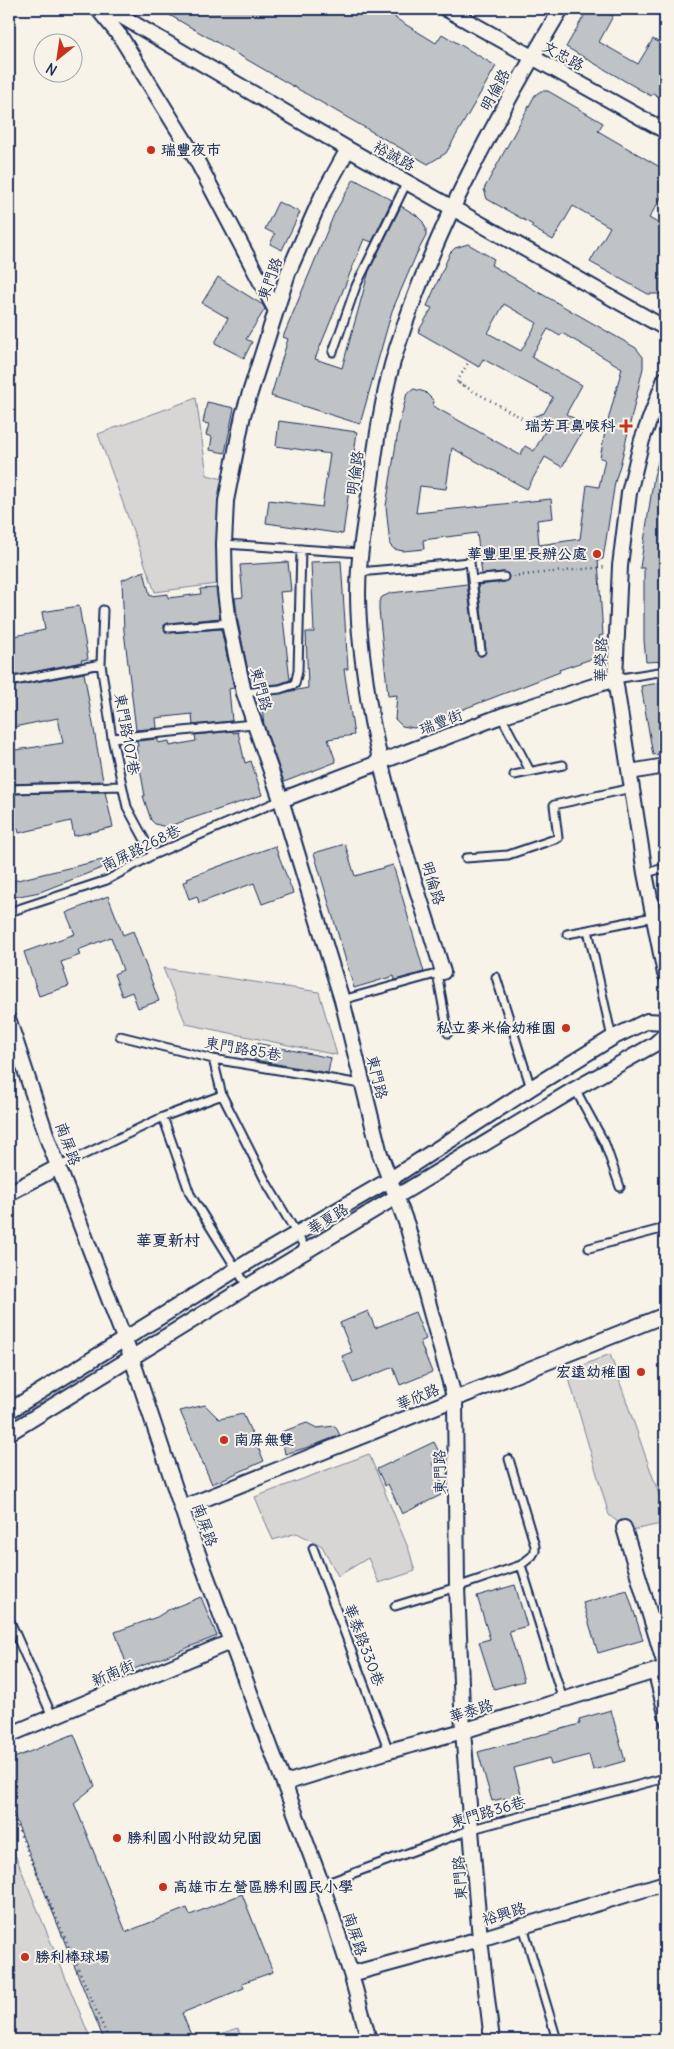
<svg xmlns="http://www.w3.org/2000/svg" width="674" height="2049" viewBox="0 0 674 2049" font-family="Delius,'LXGW WenKai TC',sans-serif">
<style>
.green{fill:#d7d6d4;stroke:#798299}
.building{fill:#c0c3c5;stroke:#1b2f5e;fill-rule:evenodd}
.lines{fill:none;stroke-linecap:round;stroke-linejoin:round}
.lane-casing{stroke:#1b2f5e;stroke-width:11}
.street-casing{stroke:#1b2f5e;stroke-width:18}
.path{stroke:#1b2f5e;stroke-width:2.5;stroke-dasharray:1 4;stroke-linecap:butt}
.lane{stroke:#f7f3e8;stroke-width:7}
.street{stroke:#f7f3e8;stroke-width:14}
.poi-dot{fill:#c8321e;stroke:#f7f3e8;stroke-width:2}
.labels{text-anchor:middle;stroke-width:4;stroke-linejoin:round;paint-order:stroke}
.street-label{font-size:15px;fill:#1b2f5e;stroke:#f7f3e8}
.poi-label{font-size:15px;font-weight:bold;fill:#1b2f5e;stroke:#f7f3e8;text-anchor:start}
.neighbourhood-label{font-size:16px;font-weight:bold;fill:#1b2f5e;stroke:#f7f3e8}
</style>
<rect width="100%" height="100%" fill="#f7f3e8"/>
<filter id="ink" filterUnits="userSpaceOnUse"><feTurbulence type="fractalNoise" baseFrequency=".02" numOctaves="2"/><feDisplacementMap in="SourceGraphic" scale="10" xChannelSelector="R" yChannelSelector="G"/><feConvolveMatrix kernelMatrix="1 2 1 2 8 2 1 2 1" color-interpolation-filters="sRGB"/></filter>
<g filter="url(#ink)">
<path class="green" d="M196 398 207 475 223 479 217 546V584L155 592 98 434Z
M163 968 319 992 337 1055 186 1024Z
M610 1354 665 1512V1523L629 1531 609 1515 567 1372Z
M369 1454 409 1550 415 1571 379 1583 368 1558 338 1576 322 1546 297 1533 273 1540 255 1497Z
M9 1840 91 2040H9Z
M238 2028 242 2040H226L223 2033Z"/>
<path class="building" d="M159 9H400L395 18 436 43 442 34 496 66 446 153 428 164Z
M588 9H600L613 16 599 42 638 64 653 39 665 46V101L653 93 651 96 566 47Z
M541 91H548L603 123 598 131 665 170V191L649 218 665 227V291L661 294H648L590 262 610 227 573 206 553 240 531 227 533 225 487 199 484 189 535 95Z
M354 179 392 200 372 242 364 239 315 359 342 368 369 271 401 206 416 215 423 222 426 229V236L417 253 392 311 360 424 271 396 288 339 283 337 335 212Z
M278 202 300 212 282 250 270 244 275 234 265 229Z
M468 244 494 259 491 265 636 348 643 357V368L621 462 615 482 603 559 598 560 603 635 599 636 601 646 599 654 594 658 559 670 560 672 414 728 402 726 395 719 397 695 388 696 379 610V602L382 597 391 593 467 584 476 652 479 656H482L486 650 478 585 505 582 509 577 508 574 504 572 482 574 477 533 423 540 424 549 403 551 394 549 390 545 386 506 399 425 407 393 414 389 425 392 434 401 433 406 520 455 525 446 534 451 548 426 532 417 544 413 553 397 483 359 479 367 418 332 432 308 427 306 450 253 455 248ZM504 304 537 323 521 351 488 333ZM548 329 560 336 562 333 622 368 605 432 600 458 605 459 599 487 587 485 580 539 539 545 537 520 553 518 551 499 416 513 420 486 446 489 452 448 527 489 545 457 562 467 586 425 566 414 582 385 531 357Z
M218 277 263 305 265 309 246 339 252 342 244 358 215 343 228 318 202 303Z
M207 402 234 408 225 453 210 450 212 437 206 435 209 424 203 423Z
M279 421 357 432 343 534 266 523 269 500 322 507 330 454 276 446Z
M662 448 665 449V661L646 662 644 640V568H640L654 476Z
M341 561 348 669H344L354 735 328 739 336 762 284 782 264 725 262 709 268 708 266 696 308 688 306 632H314L311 562Z
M288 562 291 591 280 592 290 680 279 684 251 686 238 622 235 598 243 597 240 565Z
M144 571 150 596 168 594V598L201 594 200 589 216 588 220 618 169 623 164 625V629L169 633 221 629 234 688 229 689 232 721 193 725 192 714 156 718 157 728 136 730 124 631 122 580Z
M79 606 88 659 81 660 82 662 9 677V637L45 630 42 612Z
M84 673 103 781 9 784V751L63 743 58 718 9 728V687Z
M665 682V753L653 755 641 686Z
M233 731V733L238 732 245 763 251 761 262 795 166 827 155 824 151 820 143 796H145L136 746H138L137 741 158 739V743L169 741 170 746 196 741 195 735Z
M105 792 113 827 74 836 71 821 19 833 18 828 9 830V794Z
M345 844 355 876 393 865 424 972 395 980 394 976 354 988 314 853Z
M275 846 293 893 262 904 254 883 199 903 197 896 189 899 183 882 188 881 187 878Z
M102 860 104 867 40 892 9 898V882Z
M108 896 123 935 133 931 159 1001 138 1008 132 992 122 996 114 974 123 970 111 937 78 950 80 955 61 962 69 986 39 996 24 952 75 934 66 913Z
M256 1043 331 1058 328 1073 254 1060Z
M368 1311 375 1328 415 1312 426 1339 420 1342 432 1372 400 1385 393 1367 353 1383 342 1356 352 1352 340 1323Z
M205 1405 219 1419 243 1414 264 1461 212 1484 180 1411Z
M307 1423 317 1428 335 1426 340 1435 312 1446 285 1454 281 1432Z
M434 1442 442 1458 432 1463 443 1485 437 1488 441 1495 402 1514 388 1484 385 1486 377 1469Z
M515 1585 527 1626 509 1631 524 1681 494 1689 479 1642 490 1639 477 1596Z
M627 1590 643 1640 598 1653 583 1603Z
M201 1597 217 1636 129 1671 115 1632 157 1617 168 1610Z
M611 1710 625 1761 593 1770 589 1755 551 1765 549 1758 514 1768 523 1801 507 1806 505 1798 492 1801 478 1752 580 1724 579 1719Z
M74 1734 95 1786 74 1803 126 1932 187 1908 190 1915 242 1894 273 1972 242 1983 244 1988 182 2013 193 2040H104L9 1803V1760Z"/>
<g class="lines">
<g class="lane-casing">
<path id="lane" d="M333 352 356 286 407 182
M224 544 360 553
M359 572 470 562 472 580 504 577
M472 580 481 651
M103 610 101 664 112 738 127 807 153 855
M169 628 229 623
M615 679 665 671
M9 682 101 664
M244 693 280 689 295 684 298 671 301 549
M501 716 530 771
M112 738 253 724
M514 775 563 765
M9 789 121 786
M466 858 508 855 558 838 554 805 632 788
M645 873 665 868
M9 912 107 880 153 855 281 800
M567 934 588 930
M437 973 448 1033
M496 977 531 1088
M342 1000 443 972
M120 1036 213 1059 361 1084
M612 1038 588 930 653 917
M213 1059 222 1095 266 1182 307 1251
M575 1089 605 1144 620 1187
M163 1117 190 1194 247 1286
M58 1167 163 1117 222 1095
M589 1248 665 1228
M313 1548 389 1751
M521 1565 563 1700
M395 1606 457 1587 521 1565 532 1556 535 1551V1546L509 1459
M9 1619 52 1716
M652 1672 665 1724
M322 1885 472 1829 665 1778
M523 1926 557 2040"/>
</g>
<g class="street-casing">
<path id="street" d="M98 9 120 36 196 159 276 311
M109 9 348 149 665 328
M446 9 665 131
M348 149 322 196 288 273 243 415 226 501 224 544 225 591 229 623 244 693 281 800 342 1000 380 1154 407 1225 455 1400 457 1587 463 1731 480 1939 492 2040
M665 379 642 440 629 493 620 566 615 679 645 873 665 974
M630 772 665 766
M281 800 501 716 615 679
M443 972C413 874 377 777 365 676 360 642 356 604 359 569 361 542 366 515 370 488 376 443 383 391 397 348 435 228 497 116 561 9
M9 1021 48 1140 132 1359 187 1524 322 1885 351 1974 369 2040
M9 1193 58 1167
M9 1411 253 1259 389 1180 531 1088 612 1038 647 1021 665 1022
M9 1433 258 1280 575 1089 655 1044 665 1035
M182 1508 665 1315
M624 1528 665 1665
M9 1735 230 1642
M285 1783 389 1751 463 1731 665 1668
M351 1974 480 1939 665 1883"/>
</g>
<path class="path" d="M457 382 469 361
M463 386 457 382 529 422
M513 576 605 567
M9 1808 109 2040"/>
<use href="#lane" class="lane"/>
<use href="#street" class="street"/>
</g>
</g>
<g class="poi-dot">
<circle cx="151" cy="150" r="5"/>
<path d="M623.5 418.5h5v5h5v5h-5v5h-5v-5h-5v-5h5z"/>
<circle cx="597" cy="554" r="5"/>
<circle cx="566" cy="1028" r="5"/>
<circle cx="641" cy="1372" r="5"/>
<circle cx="224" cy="1440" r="5"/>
<circle cx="117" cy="1838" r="5"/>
<circle cx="163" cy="1887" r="5"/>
<circle cx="25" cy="1957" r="5"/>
</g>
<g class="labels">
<g class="street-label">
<text transform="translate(563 56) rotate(29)" y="5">文忠路</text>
<text transform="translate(495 90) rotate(-62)" y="5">明倫路</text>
<text transform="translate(394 156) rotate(29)" y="5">裕誠路</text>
<text transform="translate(270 279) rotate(-70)" y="5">東門路</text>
<text transform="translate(355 473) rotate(-82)" y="5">明倫路</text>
<text transform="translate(601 660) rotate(-89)" y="5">華榮路</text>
<text transform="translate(261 689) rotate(75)" y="5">東門路</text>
<text transform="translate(441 722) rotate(-21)" y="5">瑞豐街</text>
<text transform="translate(127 734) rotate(80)" y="5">東門路107巷</text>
<text transform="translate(141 848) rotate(-26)" y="5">南屏路268巷</text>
<text transform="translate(433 883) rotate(73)" y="5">明倫路</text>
<text transform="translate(243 1049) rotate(10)" y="5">東門路85巷</text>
<text transform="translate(377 1077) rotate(76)" y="5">東門路</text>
<text transform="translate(68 1144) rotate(70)" y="5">南屏路</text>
<text transform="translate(328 1219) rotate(-31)" y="5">華夏路</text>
<text transform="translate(418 1397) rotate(-22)" y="5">華欣路</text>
<text transform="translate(440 1472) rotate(-91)" y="5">東門路</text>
<text transform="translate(205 1525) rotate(70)" y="5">南屏路</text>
<text transform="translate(364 1645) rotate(69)" y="5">華泰路330巷</text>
<text transform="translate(113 1673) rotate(-23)" y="5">新南街</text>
<text transform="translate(471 1711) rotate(-17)" y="5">華泰路</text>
<text transform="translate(488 1812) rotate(-16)" y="5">東門路36巷</text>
<text transform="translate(460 1878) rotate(-94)" y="5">東門路</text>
<text transform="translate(504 1914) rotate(-17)" y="5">裕興路</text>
<text transform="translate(355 1934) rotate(72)" y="5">南屏路</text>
</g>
<g class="poi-label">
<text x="161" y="155">瑞豐夜市</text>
<text x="615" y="431" text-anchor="end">瑞芳耳鼻喉科</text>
<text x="587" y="559" text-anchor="end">華豐里里長辦公處</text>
<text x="556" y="1033" text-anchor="end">私立麥米倫幼稚園</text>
<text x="631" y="1377" text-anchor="end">宏遠幼稚園</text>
<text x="234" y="1445">南屏無雙</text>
<text x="127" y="1843">勝利國小附設幼兒園</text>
<text x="173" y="1892">高雄市左營區勝利國民小學</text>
<text x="35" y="1962">勝利棒球場</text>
</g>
<g class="neighbourhood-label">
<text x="168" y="1246">華夏新村</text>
</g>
</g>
<rect width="674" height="2049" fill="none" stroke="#f7f3e8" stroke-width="30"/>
<rect x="15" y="15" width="644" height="2019" fill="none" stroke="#1b2f5e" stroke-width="2" filter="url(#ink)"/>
<g transform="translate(58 58) rotate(210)"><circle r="24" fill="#f7f3e8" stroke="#9fa5b1"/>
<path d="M0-4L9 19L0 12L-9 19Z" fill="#c8321e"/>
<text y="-8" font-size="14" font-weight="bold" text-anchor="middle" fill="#1b2f5e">N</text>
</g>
</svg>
